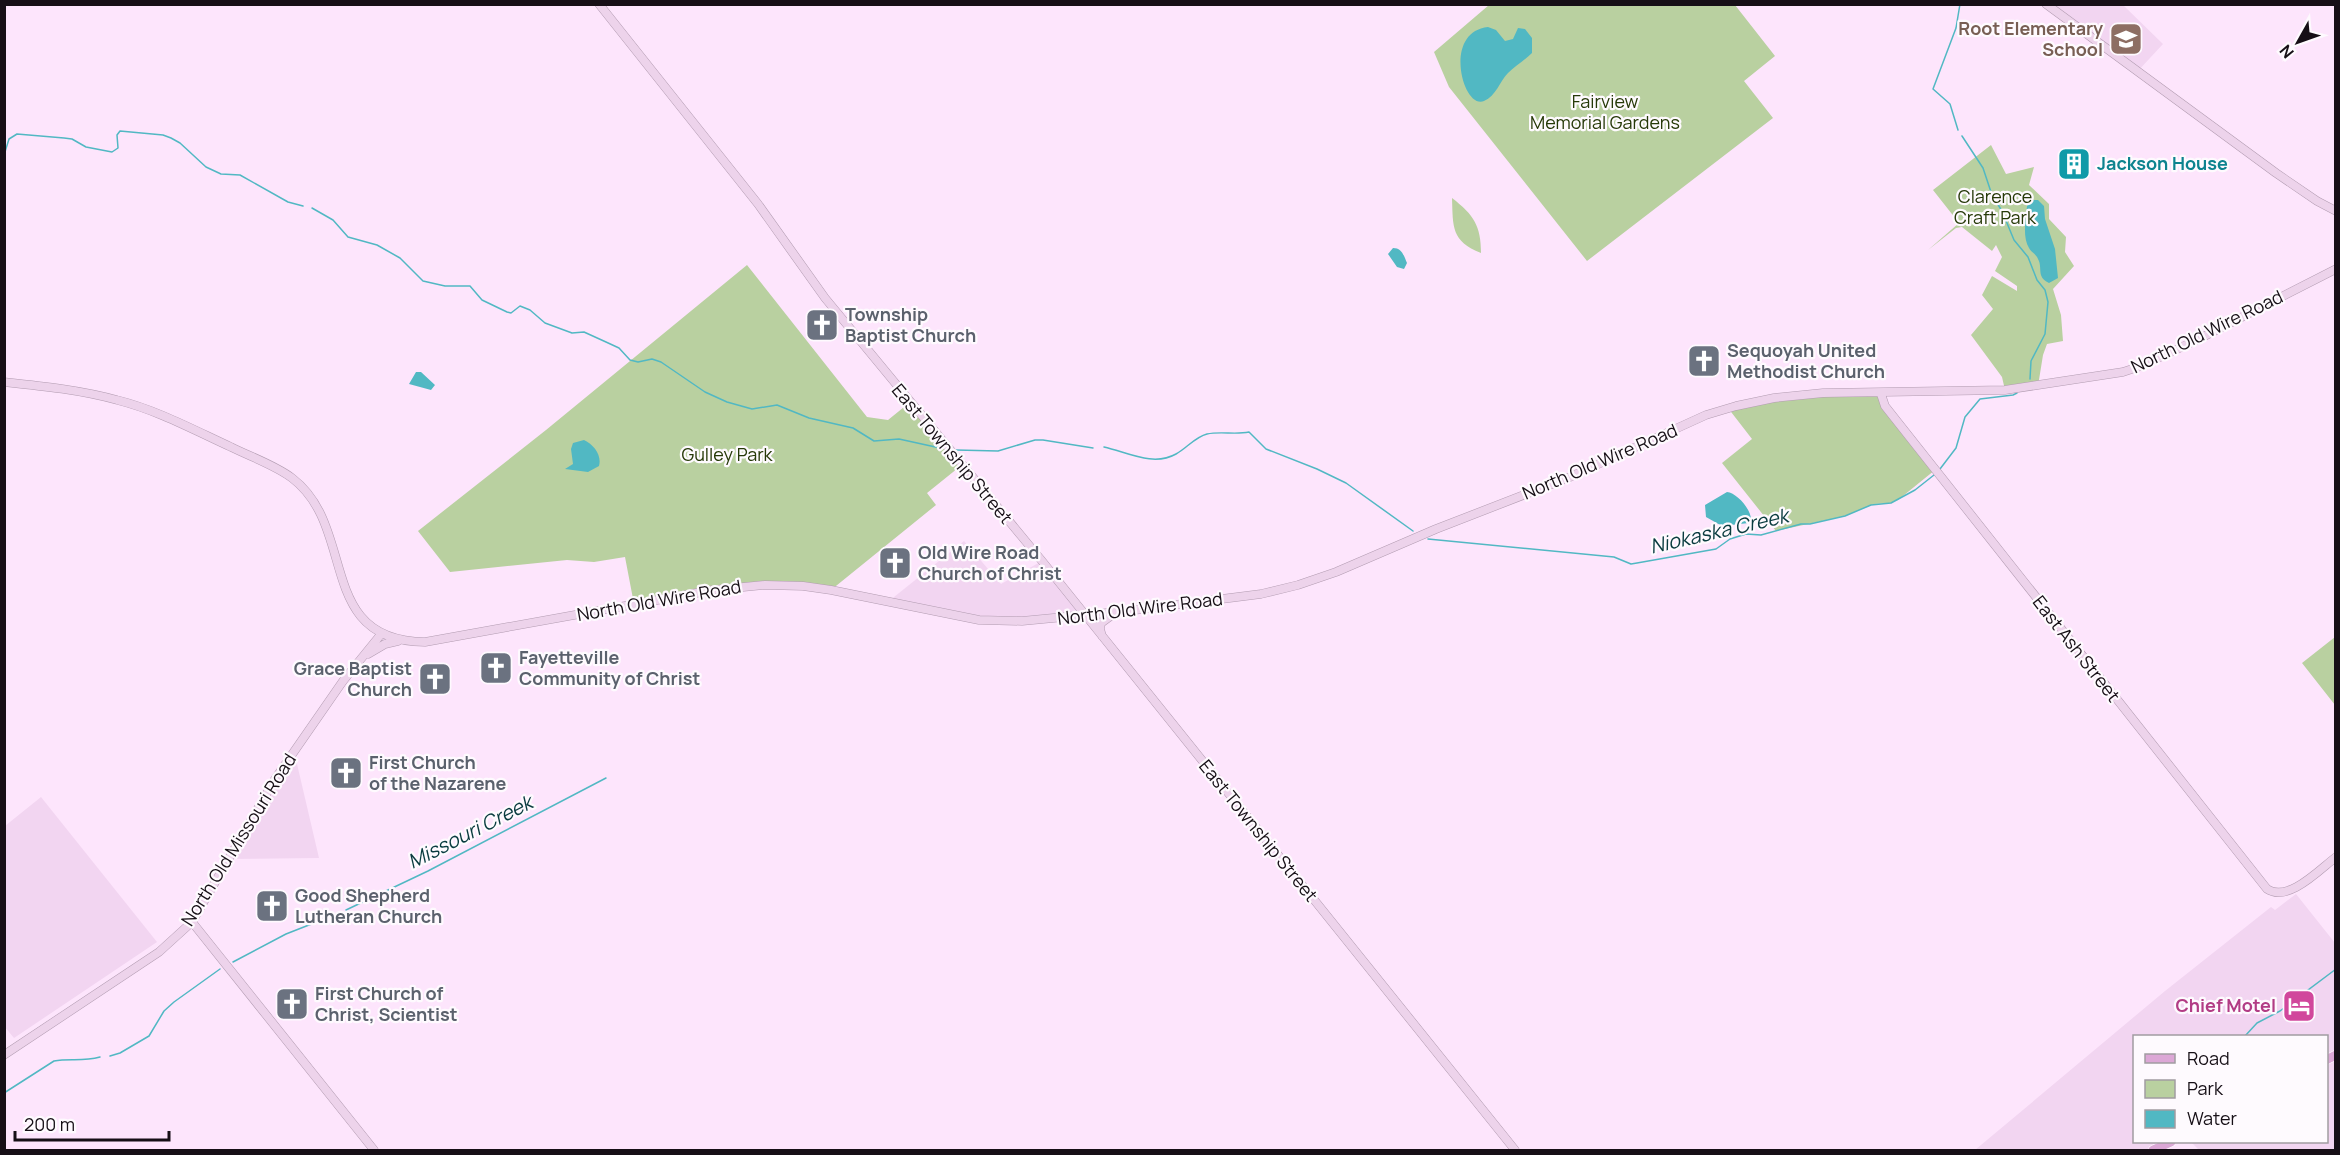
<svg xmlns="http://www.w3.org/2000/svg" width="2340" height="1155" viewBox="0 0 2340 1155" font-family="Manrope,sans-serif">
<style>
.built{fill:#f2d5f1}
.green{fill:#b9d0a0}
.water{fill:#51b8c3}
.lines{fill:none;stroke-linecap:round;stroke-linejoin:round}
.stream{stroke:#51b8c3;stroke-width:1.5}
.secondary-casing{stroke:#b29cb1;stroke-width:9}
.primary-casing{stroke:#fff;stroke-width:10}
.secondary{stroke:#edd3eb;stroke-width:8}
.primary{stroke:#dca7d6;stroke-width:9}
.labels{text-anchor:middle;stroke-width:4.5;stroke-linejoin:round;paint-order:stroke}
.education-label{font-size:18px;font-weight:bold;fill:#785e54;stroke:#fefafe;text-anchor:end}
.park-label{font-size:18px;fill:#263908;stroke:#fefafe}
.culture-label{font-size:18px;font-weight:bold;fill:#0d838f;stroke:#fefafe;text-anchor:start}
.worship-label{font-size:18px;font-weight:bold;fill:#5b616d;stroke:#fefafe;text-anchor:start}
.street-label{font-size:18px;fill:#160f16;stroke:#fefafe}
.hotel-label{font-size:18px;font-weight:bold;fill:#b23c85;stroke:#fefafe;text-anchor:end}
.water-label{font-size:20px;font-style:italic;fill:#093b3f;stroke:#fefafe}
</style>
<rect width="100%" height="100%" fill="#fde5fc"/>
<path class="built" d="M2046 5H2123L2163 44 2137 72Z
M964 541 1001 584 1042 561 1085 616 979 620 889 601Z
M294 751 319 858 228 859Z
M41 797 157 942 14 1038 4 1026 5 826Z
M2296 894 2335 943V1150H2199L2191 1142H2326V1036H2134V1142H2171L2153 1150H1975L2165 991 2271 907 2275 910Z"/>
<path class="green" d="M1489 5H1735L1775 56 1744 81 1773 118 1587 261 1449 87 1434 52Z
M1991 145 2006 174 2034 167 2029 185 2049 204V219L2066 237 2065 252 2074 266 2053 289 2061 315 2063 341 2047 344 2043 355 2038 386 2005 390 2002 377 1971 335 1993 309 1982 295 1992 276 2017 291V286L1995 271 2002 257 1996 245 1992 251 1962 227 1956 228 1928 250 1959 223 1933 190Z
M1452 198C1474 215 1481 226 1481 253 1451 241 1453 227 1452 198Z
M747 265 867 417 888 420 909 403 963 464 927 493 936 505 831 590 765 585 634 604 625 557 594 562 567 560 450 572 418 531 546 430Z
M1880 394 1935 470 1898 500 1891 503 1874 504 1845 516 1776 531 1722 463 1752 439 1728 408 1774 398Z
M2335 637V705L2302 663Z"/>
<path class="water" d="M1488 27 1496 30 1505 41 1513 39 1518 28 1525 29 1532 38V53C1525 60 1515 66 1508 73 1500 81 1496 96 1484 101 1463 110 1442 32 1488 27Z
M2032 200H2038L2044 206 2045 219 2055 249 2058 278 2049 283C2036 277 2043 268 2038 259 2037 255 2031 252 2029 248 2022 236 2026 219 2027 206Z
M1393 248C1402 248 1404 256 1407 263L1404 269 1397 267 1388 254Z
M416 372H421L435 385 431 390 409 384Z
M584 440C594 445 602 455 599 466L588 472 565 469 573 464 571 449 573 443Z
M1727 492C1737 493 1752 510 1751 521L1749 523 1722 526 1706 517 1705 505Z"/>
<g class="lines">
<path class="stream" d="M1958 130 1950 104 1933 89 1956 28 1960 4
M1962 136 1983 168 1992 195 2002 211 2014 240 2028 257 2037 280 2045 290 2048 302 2045 334 2031 361 2030 379
M4 155 9 139 17 134 64 138 72 139 86 147 112 152 118 148 117 135 120 131 163 135 171 138 180 143 206 167 221 174 240 175 288 202 303 206
M312 208 333 220 348 237 377 245 400 258 423 281 445 286H470L482 300 507 312 511 313 520 306 530 310 545 323 572 333 584 332 606 342 619 348 630 360 638 362 652 359 661 362 705 392 727 402 752 409 777 405 809 418 853 428 874 441 899 439 940 448
M1104 447C1127 452 1153 467 1176 454 1187 448 1195 437 1207 434 1221 431 1235 435 1249 432L1266 449 1317 469 1346 483 1413 531
M956 450 998 451 1035 440H1043L1093 448
M1940 469 1956 448 1965 417 1980 399 2013 395 2017 393
M1428 539 1614 557 1631 564 1637 563 1716 549 1730 539 1746 534 1761 535 1801 524H1810L1845 516 1871 505 1891 503 1915 490 1934 475
M346 910 428 871 606 778
M233 962 286 934 337 914
M2245 1036 2257 1023 2280 1011 2336 969
M110 1056 120 1053 149 1036 164 1011 174 1002 220 969
M4 1093 54 1061C70 1058 82 1062 100 1057"/>
<g class="secondary-casing">
<path id="secondary" d="M599 4 758 204 825 298 1042 561 1515 1150
M2046 4 2276 173 2317 201 2336 211
M4 382C42 386 81 390 117 400 157 410 194 430 231 447 251 457 275 465 292 478 358 528 315 641 425 642L713 590 765 585 803 586 831 590 979 620 1022 621 1127 611 1261 594 1298 585 1336 572 1436 529 1570 477 1706 415 1736 406 1774 398 1823 393 2005 390 2123 372 2141 366 2199 339 2336 269
M1881 394 1885 406 2267 889C2288 903 2319 870 2336 857
M1102 636 1100 629 1101 623 1112 615
M368 654 385 644 398 641
M192 922 374 1150
M4 1055 159 952 192 922 275 779 343 681 382 633"/>
</g>
<g class="primary-casing">
<path id="primary" d="M2326 1060 2336 1055
M2153 1150 2171 1142"/>
</g>
<use href="#secondary" class="secondary"/>
<use href="#primary" class="primary"/>
</g>
<defs>
<g id="school-square" transform="scale(1.725)"><rect x="-9" y="-9" width="18" height="18" rx="4" fill="#8d6e63" stroke="#fefafe"/><path d="M0-5L7-2L0 1L-7-2ZM-4 1L0 2.5L4 1V4Q0 6-4 4Z" fill="#fff"/></g>
<g id="building-square" transform="scale(1.725)"><rect x="-9" y="-9" width="18" height="18" rx="4" fill="#0f9aa8" stroke="#fefafe"/><path d="M-4-6H4V6H1V3H-1V6H-4ZM-2.5-4.3h1.7v1.8h-1.7ZM.8-4.3h1.7v1.8H.8ZM-2.5-1h1.7V.8h-1.7ZM.8-1h1.7V.8H.8Z" fill="#fff"/></g>
<g id="church-square" transform="scale(1.725)"><rect x="-9" y="-9" width="18" height="18" rx="4" fill="#6b7280" stroke="#fefafe"/><path d="M-1.2-6h2.4v3.5h3.3v2.4h-3.3V6h-2.4V-.1h-3.3v-2.4h3.3Z" fill="#fff"/></g>
<g id="hotel-square" transform="scale(1.725)"><rect x="-9" y="-9" width="18" height="18" rx="4" fill="#d1479c" stroke="#fefafe"/><path d="M-6-4.5h1.5V1H6V5H4.5V3h-9V5H-6ZM-4 0a1.8 1.8 0 1 1 3.6 0ZM.5 0V-2.5h3Q6-2.5 6 0Z" fill="#fff"/></g>
</defs>
<g fill-rule="evenodd">
<use href="#school-square" x="2126" y="39"/>
<use href="#building-square" x="2074" y="164"/>
<use href="#church-square" x="822" y="325"/>
<use href="#church-square" x="1704" y="361"/>
<use href="#church-square" x="895" y="563"/>
<use href="#church-square" x="496" y="668"/>
<use href="#church-square" x="435" y="679"/>
<use href="#church-square" x="346" y="773"/>
<use href="#church-square" x="272" y="906"/>
<use href="#church-square" x="292" y="1004"/>
<use href="#hotel-square" x="2299" y="1006"/>
</g>
<g class="labels">
<g class="education-label">
<text x="2103" y="35">Root Elementary<tspan x="2103" dy="21">School</tspan></text>
</g>
<g class="park-label">
<text x="1605" y="108">Fairview<tspan x="1605" dy="21">Memorial Gardens</tspan></text>
<text x="1995" y="203">Clarence<tspan x="1995" dy="21">Craft Park</tspan></text>
<text x="727" y="461">Gulley Park</text>
</g>
<g class="culture-label">
<text x="2097" y="170">Jackson House</text>
</g>
<g class="worship-label">
<text x="845" y="321">Township<tspan x="845" dy="21">Baptist Church</tspan></text>
<text x="1727" y="357">Sequoyah United<tspan x="1727" dy="21">Methodist Church</tspan></text>
<text x="918" y="559">Old Wire Road<tspan x="918" dy="21">Church of Christ</tspan></text>
<text x="519" y="664">Fayetteville<tspan x="519" dy="21">Community of Christ</tspan></text>
<text x="412" y="675" text-anchor="end">Grace Baptist<tspan x="412" dy="21">Church</tspan></text>
<text x="369" y="769">First Church<tspan x="369" dy="21">of the Nazarene</tspan></text>
<text x="295" y="902">Good Shepherd<tspan x="295" dy="21">Lutheran Church</tspan></text>
<text x="315" y="1000">First Church of<tspan x="315" dy="21">Christ, Scientist</tspan></text>
</g>
<g class="street-label">
<text transform="translate(2207 332) rotate(-26)" y="6">North Old Wire Road</text>
<text transform="translate(952 454) rotate(50)" y="6">East Township Street</text>
<text transform="translate(1600 462) rotate(-23)" y="6">North Old Wire Road</text>
<text transform="translate(659 601) rotate(-10)" y="6">North Old Wire Road</text>
<text transform="translate(1140 609) rotate(-7)" y="6">North Old Wire Road</text>
<text transform="translate(2076 649) rotate(52)" y="6">East Ash Street</text>
<text transform="translate(1258 831) rotate(51)" y="6">East Township Street</text>
<text transform="translate(239 840) rotate(-58)" y="6">North Old Missouri Road</text>
</g>
<g class="hotel-label">
<text x="2276" y="1012">Chief Motel</text>
</g>
<g class="water-label">
<text transform="translate(1719 531) rotate(-13)" y="7">Niokaska Creek</text>
<text transform="translate(470 832) rotate(-27)" y="7">Missouri Creek</text>
</g>
</g>
<rect width="2340" height="1155" fill="none" stroke="#160f16" stroke-width="12"/>
<rect x="2133" y="1035" width="195" height="108" fill="#fefafe" stroke="#a19ca1" stroke-width="1.5"/>
<rect x="2145" y="1054" width="30" height="9" fill="#dca7d6" stroke="#a19ca1" stroke-width="1.5"/>
<text x="2187" y="1065" font-size="18" fill="#160f16">Road</text>
<rect x="2145" y="1080" width="30" height="18" fill="#b9d0a0" stroke="#a19ca1" stroke-width="1.5"/>
<text x="2187" y="1095" font-size="18" fill="#160f16">Park</text>
<rect x="2145" y="1110" width="30" height="18" fill="#51b8c3" stroke="#a19ca1" stroke-width="1.5"/>
<text x="2187" y="1125" font-size="18" fill="#160f16">Water</text>
<g transform="translate(2298 42) rotate(230)" stroke="#fefafe" stroke-width="4.5" paint-order="stroke">
<path d="M0-4.5L10 22L0 15L-10 22Z" fill="#160f16"/>
<text y="-9" font-size="16" font-weight="bold" text-anchor="middle" fill="#160f16">N</text>
</g>
<path d="M15 1131v9h154v-9" fill="none" stroke="#160f16" stroke-width="3"/>
<text x="24" y="1131" font-size="18" fill="#160f16" stroke="#fefafe" stroke-width="4.5" paint-order="stroke">200 m</text>
</svg>
